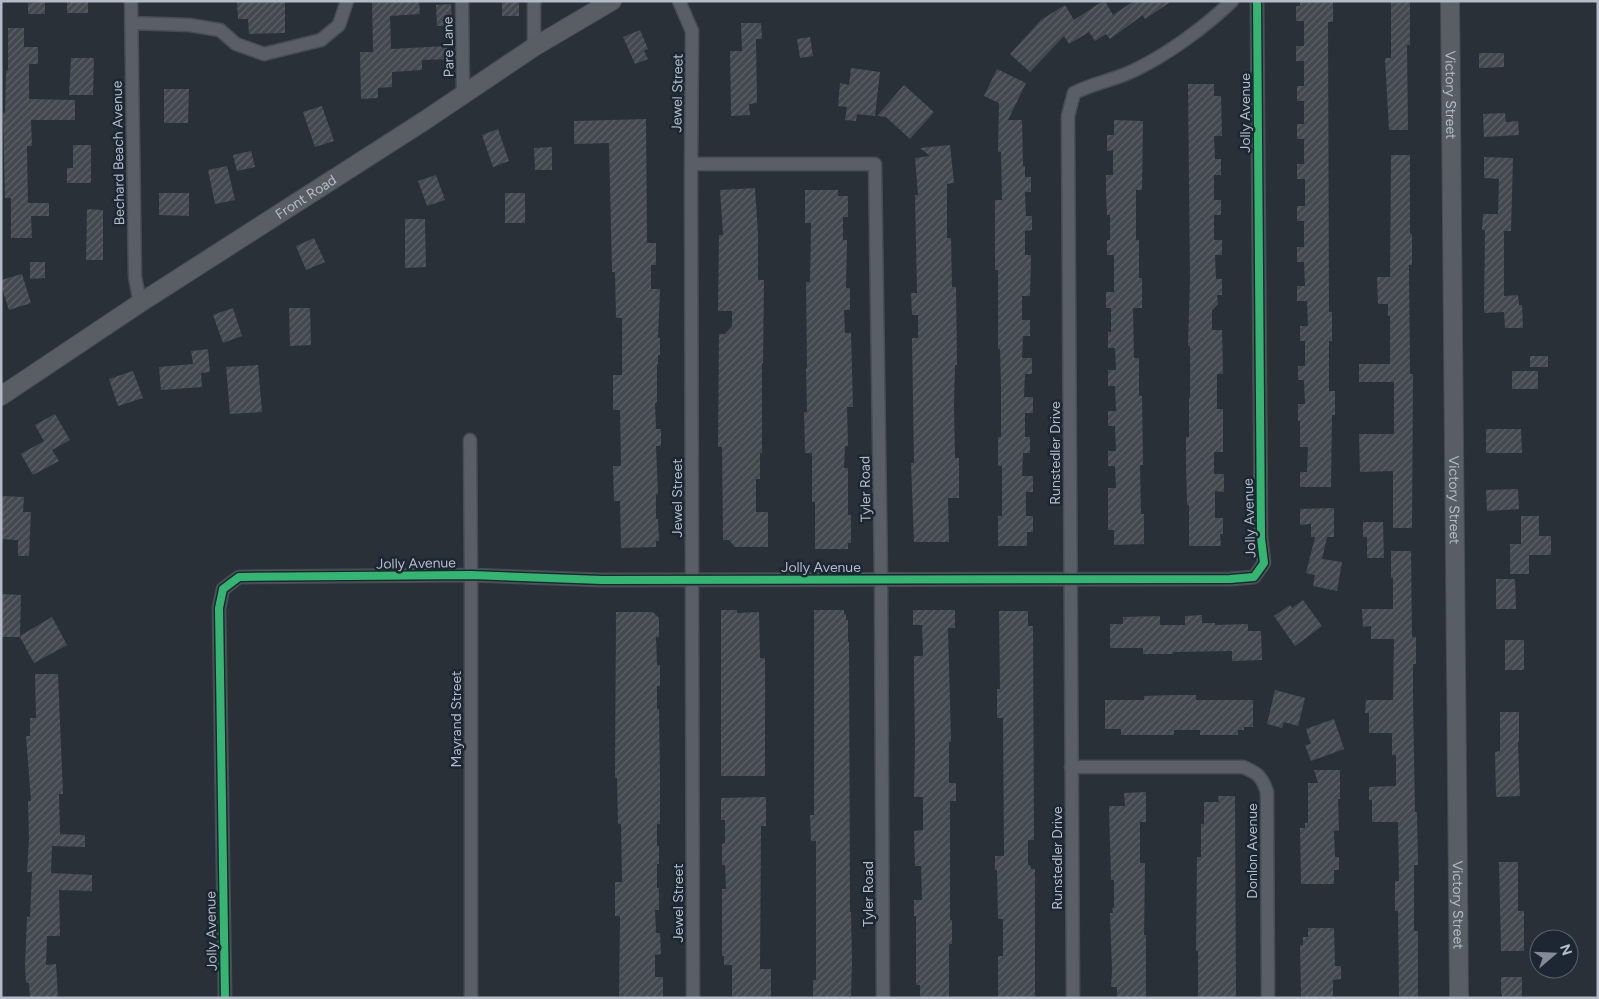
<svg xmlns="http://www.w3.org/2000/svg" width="1599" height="999" viewBox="0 0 1599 999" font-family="Figtree,sans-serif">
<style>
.building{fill:url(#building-hatch)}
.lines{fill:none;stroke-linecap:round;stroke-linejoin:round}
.street-casing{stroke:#484c53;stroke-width:15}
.secondary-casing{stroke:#484c53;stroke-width:20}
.street{stroke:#5a5e66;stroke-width:12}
.secondary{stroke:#595d64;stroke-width:18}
.cycleway-casing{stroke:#1d2633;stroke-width:11}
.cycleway{stroke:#33b770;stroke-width:8}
.labels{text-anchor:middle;stroke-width:5;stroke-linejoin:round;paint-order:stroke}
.street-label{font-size:14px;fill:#b4bcc9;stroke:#1d2633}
</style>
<defs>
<pattern id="building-hatch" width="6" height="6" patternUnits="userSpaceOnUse" patternTransform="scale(1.25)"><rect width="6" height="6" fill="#444950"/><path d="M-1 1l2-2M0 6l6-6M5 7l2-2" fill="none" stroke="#5d6168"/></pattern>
</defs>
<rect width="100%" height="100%" fill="#2a3038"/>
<path class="building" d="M67 1H88V13H67Z
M237 1H285V33L249 34 248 19H238Z
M372 1H419L420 14 390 16 391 49 447 46 448 59 422 60V70L392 72V87L378 88V98L361 99 360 52H373Z
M502 1H519V16H502Z
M1103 1H1105L1113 15 1134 1H1172L1145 19 1143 15 1110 39 1106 34 1095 41 1089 32 1069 44 1064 36 1030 72 1010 54 1041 20 1065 5 1074 20Z
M1300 1H1333V22H1328L1329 312H1332V341H1329V391H1335V415H1332L1331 487H1300V472H1307L1308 447H1300V421H1298V404H1305L1304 380H1298V366H1305V341H1300V326H1308L1307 301H1297V286H1305L1304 262H1297V247H1304V221H1297V206H1305V179H1297V164H1304V139H1297V124H1304V101H1297V86H1304V61H1296V46H1304V21H1296V6H1300Z
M1391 1H1410V45H1407L1408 130H1389L1385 58H1391Z
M45 2V14H28V3Z
M451 4 452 26H437L436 5Z
M741 23H761L762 39H756L757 103 749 104 750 115 731 116 730 51H742Z
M8 28H24V47H38V64H29V99L75 100V120H31L32 146H27L28 203H49V216H31L32 238H11V198H5L3 113H5L6 70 8 71Z
M640 30 648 49 644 51 648 59 635 64 623 37Z
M810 37 813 56 800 58 797 39Z
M1479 53H1504V67L1479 68Z
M71 58H94L93 95H69Z
M851 68 880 72 875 116 857 114 856 121 845 120 847 107 838 106 840 83 849 85Z
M997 69 1026 83 1008 120H1022L1023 166H1025V177H1031V192H1025L1026 216H1032V230L1025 231V255H1031L1030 296H1022V320H1030V336H1023L1022 358H1032V374H1025L1024 397H1033V413H1025V437H1030V453H1023L1022 476H1033V492H1026V516H1033V532H1027V546H998V516H1002V466H998V437H1001V387L1000 349H998V270H995V200H1002L1001 152H998L999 103 984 96Z
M1188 84H1214V96H1221L1222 136H1214L1215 159H1221V175H1214V200H1221V215H1214V240H1222V255H1215L1216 279H1222V295H1217L1218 304 1212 310V330H1222L1223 374H1217V409H1223V452H1214V474H1224V492L1215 491V518H1223V534H1220L1221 546H1189V505H1187L1186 465V437H1189V398H1190V346H1188L1190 279Z
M904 85 934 112 910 139 886 117 877 116Z
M164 89H189L188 123H164Z
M322 106 334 141 315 147 303 112Z
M1505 113 1506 122 1518 121 1519 135 1484 137 1483 114Z
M646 119 647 243H656V265H651V289H660L658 338H660V355H658V364H657V402L655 403 656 429H661V446H656L658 494H656V519H658L659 541H656V547L621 548 620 501H614L613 466H621L620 410H613V375H622V318H616L615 272H612L609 143 574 144V121Z
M1114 120 1143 121 1142 190H1136V240H1139V278H1142V308H1133L1134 358H1139V396H1142L1143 465H1140L1141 514H1144V544L1114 545V530H1108V488H1116L1115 466H1108V451H1116L1115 426H1108V411H1116L1115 386H1108V370H1116L1115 348H1108V332H1111V308H1106V292H1114V255H1107V240H1110V215H1107L1106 191V175H1113V150L1107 151V135H1114Z
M498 129 509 161 493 167 482 135Z
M73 145H91V183H67V168H73Z
M950 145 954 183 947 184V238H951L952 287H956L957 365H955L954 405 955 458H959V498H948L949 542H914L911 463H914L912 338H918V315H912L911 293H917L915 195H918L915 158 930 156 920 148Z
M552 147V170H535L534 148Z
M251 151 255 167 237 171 233 155Z
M1391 155H1410V234H1412V265H1409L1410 374H1413L1412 528H1393V471L1360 472 1359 434H1394V382H1359V364H1390V316H1388V304H1378L1377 277H1390Z
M1484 157 1513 158 1511 231H1504V296L1518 295 1519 305H1522L1523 328H1505L1504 312 1484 313 1485 230H1482L1483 214H1498L1499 179 1484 178Z
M227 166 235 200 215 204 208 170Z
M436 175 445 200 427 206 418 181Z
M755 188 758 234V280H764L763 363H762V453H760V479H756V512H768V547H735L729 540H723L722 447H718L719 334H725L732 326V311H718L719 235H723L720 190Z
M805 190H838V196H848V217H843V240H847L846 288H850V310H844L845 333H851L853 407H847L848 446H845L844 468H848V515H851V543H848V549H815V502H812V453H805L804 412H807L806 368H807L806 282H810L811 223H805Z
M159 193H189V216L159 215Z
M505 193H525V223H505Z
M87 209 103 210V260H86Z
M405 219H425L426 267 405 268Z
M314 238 325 262 306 270 296 246Z
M30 262H45V278L30 279Z
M22 274 31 303 9 310 1 285V280Z
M233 308 242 336 223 343 213 315Z
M289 308H310L311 345 290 346Z
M208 349 210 372 201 373 202 387 161 390 159 367 193 364 191 351Z
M1530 356H1548V367H1530Z
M258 365 262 412 230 414 226 367Z
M133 371 143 398 118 406 109 379Z
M1512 371H1538V389H1512Z
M55 414 70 440 52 450 59 461 33 475 21 454 44 441 35 425Z
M1486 429H1521L1522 453H1486Z
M1518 489 1519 509 1487 511 1486 490Z
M1 496 24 497 23 512H31L29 556H18V540L1 539Z
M1334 508V537H1327L1322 559 1342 562 1337 591 1313 586 1315 575 1306 573 1315 537H1311V524L1300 525V509Z
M1521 516H1539V536H1551V555H1529V574H1510V544H1521Z
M1363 522H1383L1384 558H1367V537H1363Z
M1391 551H1411L1412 637H1416V664H1413V701L1415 812H1417L1418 865H1414V931H1418V998H1399L1398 911H1395V881H1399L1398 822H1372V800H1369V787L1396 786V755H1392V733H1369V713H1365L1366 700H1393L1394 639H1371V626L1363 627 1362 609H1393V578H1391Z
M1496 579H1515L1516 609H1496Z
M1 594 21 595 20 636 52 617 67 645 34 663 20 637H1Z
M1303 600 1322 626 1295 646 1274 616 1290 605 1292 608Z
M721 610H737V613L759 612 760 658H765V776H721Z
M814 610H844V614H846V620H848V642H849L850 912H851L852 962 851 996 842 998H813V980H816V841H811L810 815H814Z
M913 610H955V628H948L951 742H949V783H956V801H950V920H952V944H949V998H920V985H916V916H914V900H922L921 866H915L914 831 923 830V797H914L915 747 914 677V656H923L922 625H913Z
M999 611H1028V626H1033L1034 840H1028V865H1030L1031 869H1035V998H998V956H1003V919H998L997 870H995V856H1004L1003 718H997V689H1000Z
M616 612H653L659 618V637H656L657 665H660V686H657V709H659L660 778V824H657V846H659V864H657V888H659V910H655L656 933H660L661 954 655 955V977H663V998H619L620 916H615V882H622L621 824H618L617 778H615Z
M1202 615V623H1215V625L1248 624V631H1261L1262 660 1232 661V651L1173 652V654H1143V648H1110V624H1123V617L1160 616V625H1185V616Z
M1505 640H1524V670H1505Z
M35 674H58L63 794H59L60 834 85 835V847L52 846 51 873 92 875V891L59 890 60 936H47L46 965 56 964 58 998H30L29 983H26L25 966 27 917H30L32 872H27L29 839 28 801H31L26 736H30V718H36Z
M1275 690 1305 698 1298 726 1284 722 1282 728 1267 724Z
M1174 695H1196V700H1253V727H1244V730H1238V735H1200V730H1174V735H1121V729H1105V700H1144V696Z
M1500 712H1519V742H1518L1520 796 1496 797 1495 752 1500 751Z
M1334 719 1344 749 1311 761 1305 745 1311 744 1306 729Z
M1314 770H1340V799H1338L1339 830 1334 831 1335 857H1339V870H1334V884H1301L1300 828H1305V823H1308V783H1318Z
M1146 792V822H1140V863H1145L1144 935H1146V998H1117V987H1111L1112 971 1110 913H1113L1112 908H1114V880H1111L1109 806H1125L1124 793Z
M1218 796H1235L1236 998H1198V951H1196L1197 857H1201V824H1204V802H1219Z
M766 797V826H761L760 969H771V998H732V965H724V956H722V889H726L725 865H722V844L725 843V820H721V798Z
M1499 862H1518V911H1524V951H1501Z
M1308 928H1334L1335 966H1341V979L1333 980V997H1301L1300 945H1303V937H1308Z
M1501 977H1522V998H1502V994H1501Z"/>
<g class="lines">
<g class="street-casing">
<path id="street" d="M131 1 135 277 140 303
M462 1 463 93
M534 1V47
M679 1 692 31 691 177 693 998
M131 23 189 25 220 30 236 44 264 54 321 40 339 25 347 1
M691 164H875L881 579 883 998
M470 440 471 575V998
M1071 767H1243C1258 773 1262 777 1267 792L1268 998
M225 998 219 608 223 589 239 577 471 575 602 580 1230 579 1254 577 1264 563 1261 538 1257 1
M1073 998 1068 116 1074 93C1093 83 1115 80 1135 70 1168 54 1205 27 1232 1"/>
</g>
<g class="secondary-casing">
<g id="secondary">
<path id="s1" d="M1450 1 1459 998"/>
<path id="s2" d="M1 396 140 303 424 121 534 47 612 1"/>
</g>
</g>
<use href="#street" class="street"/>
<use href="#secondary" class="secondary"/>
<g class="cycleway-casing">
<path id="cycleway" d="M225 998 219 608 223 589 239 577 471 575 602 580 1230 579 1254 577 1264 563 1261 538 1257 1"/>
</g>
<use href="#cycleway" class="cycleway"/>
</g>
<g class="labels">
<g class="street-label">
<text transform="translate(448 47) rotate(-91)" y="5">Pare Lane</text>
<text transform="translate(677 93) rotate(-89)" y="5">Jewel Street</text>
<text dy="5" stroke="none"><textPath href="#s1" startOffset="94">Victory Street</textPath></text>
<text transform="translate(1245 113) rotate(-90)" y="5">Jolly Avenue</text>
<text transform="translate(118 153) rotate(-91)" y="5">Bechard Beach Avenue</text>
<text dy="5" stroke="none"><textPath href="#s2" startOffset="364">Front Road</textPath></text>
<text transform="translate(1055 453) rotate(-90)" y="5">Runstedler Drive</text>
<text transform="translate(865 489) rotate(-91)" y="5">Tyler Road</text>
<text transform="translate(677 498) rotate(-90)" y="5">Jewel Street</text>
<text dy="5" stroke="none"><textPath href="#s1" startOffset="499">Victory Street</textPath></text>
<text transform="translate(1249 518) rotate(-92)" y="5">Jolly Avenue</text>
<text transform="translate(416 563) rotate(-1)" y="5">Jolly Avenue</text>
<text x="821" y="572">Jolly Avenue</text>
<text transform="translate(456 719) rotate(-90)" y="5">Mayrand Street</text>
<text transform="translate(1252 851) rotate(-90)" y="5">Donlon Avenue</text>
<text transform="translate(1057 858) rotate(-90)" y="5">Runstedler Drive</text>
<text transform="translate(868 894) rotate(-90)" y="5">Tyler Road</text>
<text transform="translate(678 903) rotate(-90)" y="5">Jewel Street</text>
<text dy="5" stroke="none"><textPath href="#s1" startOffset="904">Victory Street</textPath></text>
<text transform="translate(211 931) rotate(-91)" y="5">Jolly Avenue</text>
</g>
</g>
<rect width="1599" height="999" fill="none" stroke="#b4bcc9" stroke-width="5"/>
<g transform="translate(1554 954) rotate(71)"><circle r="24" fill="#1d2633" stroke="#59626f"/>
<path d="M0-4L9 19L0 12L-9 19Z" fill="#848b96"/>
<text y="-8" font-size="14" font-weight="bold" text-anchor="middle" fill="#b4bcc9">N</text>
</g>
</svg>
